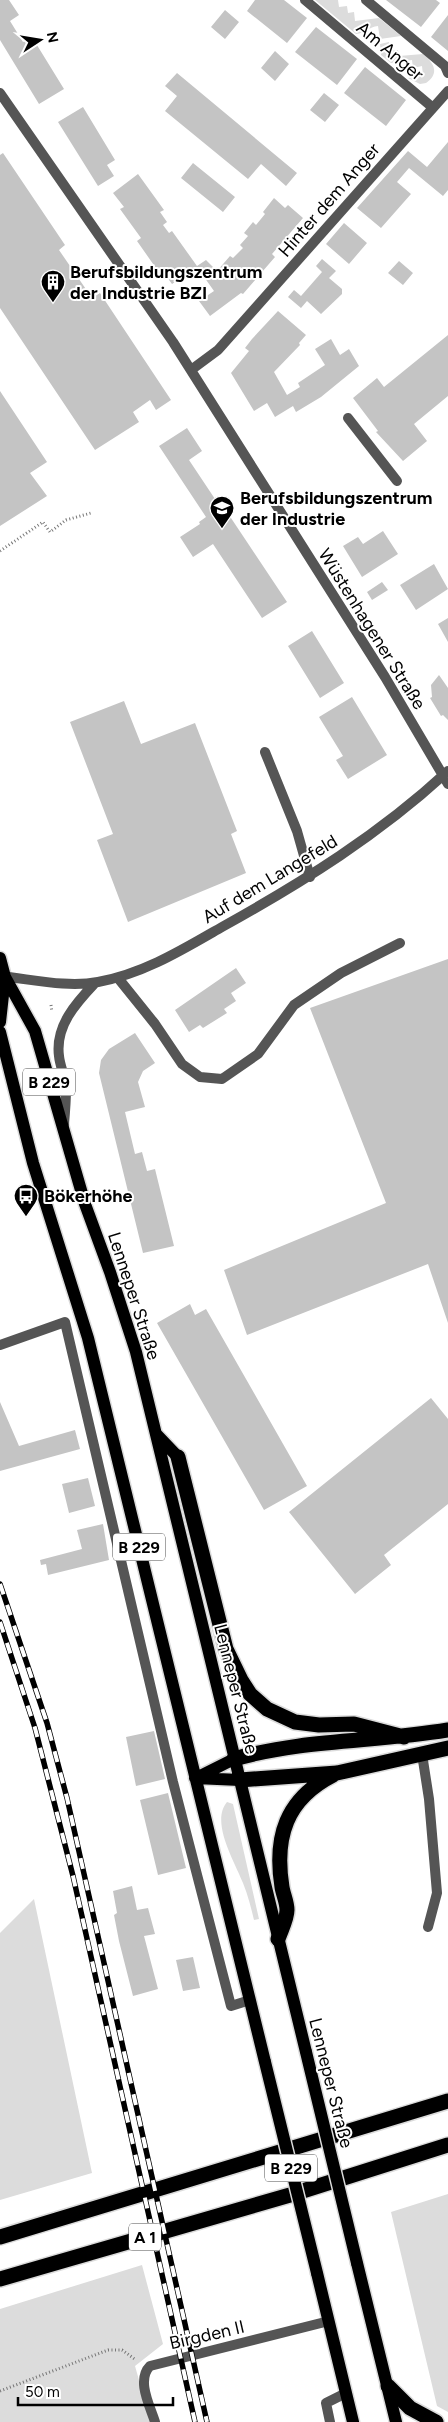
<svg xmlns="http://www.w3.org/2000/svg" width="448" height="2422" viewBox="0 0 448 2422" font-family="Figtree,sans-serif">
<rect width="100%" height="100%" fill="#fff"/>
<path fill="#dcdcdc" d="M 315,0 L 338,0 L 339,7 L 347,6 L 348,13 L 354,12 L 355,21 L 379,18 L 401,36 L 380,39 L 378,26 C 369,27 365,33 356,34 Z
M 389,42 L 390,50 L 398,50 L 399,56 L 423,54 C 434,63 440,73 426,83 L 420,84 L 408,78 L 423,75 L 422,66 L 413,68 L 412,60 L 391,63 L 381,55 L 380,44 Z
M 227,1802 L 233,1804 L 259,1919 L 254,1920 C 251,1908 248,1895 243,1883 C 235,1862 210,1822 227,1802 Z
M 34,1899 L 92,2173 L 0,2200 L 0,1933 Z
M 448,2194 L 448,2412 L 437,2406 L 391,2212 Z
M 142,2265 L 163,2344 L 135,2366 L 151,2422 L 0,2422 L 0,2309 Z"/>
<path fill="#c4c4c4" d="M 0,0 L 9,0 L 19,15 L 10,21 L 23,42 L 32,37 L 64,89 L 39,104 L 0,40 Z
M 255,0 L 284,0 L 307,18 L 287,43 L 247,11 Z
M 386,0 L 436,0 L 440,3 L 421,27 Z
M 225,10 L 239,22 L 225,39 L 211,27 Z
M 448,15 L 448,51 L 431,37 Z
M 316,27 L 357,59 L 337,85 L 295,52 Z
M 275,51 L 289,64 L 275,81 L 261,68 Z
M 365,67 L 406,100 L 386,126 L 344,93 Z
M 177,73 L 297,173 L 286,186 L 261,164 L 248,179 L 165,111 L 177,96 L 165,86 Z
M 324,93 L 339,105 L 325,122 L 310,110 Z
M 83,107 L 115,160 L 107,165 L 114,176 L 98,186 L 58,122 Z
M 448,142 L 448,190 L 443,196 L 409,168 L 397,182 L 411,194 L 381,228 L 357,208 L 408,151 L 427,167 Z
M 3,153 L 65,245 L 59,250 L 92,298 L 100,293 L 171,400 L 156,410 L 150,400 L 133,412 L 139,422 L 95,450 L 0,308 L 0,155 Z
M 193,163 L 235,197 L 223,212 L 181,178 Z
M 138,174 L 164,210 L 160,212 L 167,222 L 163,225 L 169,233 L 172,231 L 197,266 L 206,260 L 217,271 L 230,256 L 233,258 L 243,248 L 240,245 L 248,236 L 244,233 L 253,222 L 256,225 L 265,214 L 263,212 L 274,198 L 285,208 L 288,205 L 303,218 L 272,254 L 275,257 L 243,294 L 241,293 L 210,316 L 199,301 L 214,291 L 197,267 L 172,284 L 161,269 L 158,271 L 137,241 L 141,238 L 120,209 L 124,207 L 113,193 Z
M 344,223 L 367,243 L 349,264 L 326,244 Z
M 322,259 L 336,271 L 329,278 L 342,289 L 342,294 L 321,314 L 307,301 L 301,308 L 288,297 L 294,290 L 301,296 L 322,272 L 316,266 Z
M 399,261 L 413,273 L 403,285 L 388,273 Z
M 278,311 L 306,335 L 299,343 L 300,345 L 274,372 L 287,395 L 300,387 L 298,383 L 325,365 L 315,349 L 331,339 L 340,355 L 349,349 L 359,366 L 321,397 L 296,412 L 293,406 L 275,417 L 267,403 L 254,411 L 231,373 L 249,351 L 245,348 L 252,339 Z
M 448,335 L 448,396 L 414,424 L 427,441 L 403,461 L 376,432 L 378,431 L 353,398 L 377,378 L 384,387 Z
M 0,391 L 47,462 L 30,473 L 47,496 L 0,526 Z
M 187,428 L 202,451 L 189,460 L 221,508 L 223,506 L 287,602 L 262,618 L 213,544 L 193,557 L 180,537 L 200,524 L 199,522 L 206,517 L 159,446 Z
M 383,531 L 398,554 L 362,577 L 343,546 L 358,537 L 363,544 Z
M 434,564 L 448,589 L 416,610 L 400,585 Z
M 382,582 L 388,590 L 372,600 L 367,592 Z
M 448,618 L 448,642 L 438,624 Z
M 312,631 L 344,683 L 320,698 L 288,646 Z
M 439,675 L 448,688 L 448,720 L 443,715 L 441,716 L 430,698 L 432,697 L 431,685 Z
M 352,697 L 387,755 L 348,779 L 336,760 L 343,756 L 319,717 Z
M 124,701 L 141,744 L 195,723 L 237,831 L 231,834 L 246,873 L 128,922 L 97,840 L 113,834 L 70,722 Z
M 448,959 L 448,1323 L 428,1264 L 247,1335 L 224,1270 L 386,1203 L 310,1008 Z
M 236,968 L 246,983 L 231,993 L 236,1001 L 224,1009 L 227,1013 L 203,1028 L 200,1025 L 189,1032 L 175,1010 Z
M 135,1033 L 155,1063 L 143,1071 L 138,1082 L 145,1107 L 125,1112 L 135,1154 L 142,1152 L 147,1171 L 155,1169 L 174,1246 L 143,1253 L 99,1073 L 101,1060 L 109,1049 Z
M 190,1304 L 195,1315 L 206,1309 L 307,1486 L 264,1510 L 157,1323 Z
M 431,1398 L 448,1419 L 448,1504 L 384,1555 L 391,1565 L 355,1594 L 289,1512 Z
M 0,1402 L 19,1446 L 75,1430 L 80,1449 L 0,1471 Z
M 88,1478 L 95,1506 L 69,1513 L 62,1484 Z
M 103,1524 L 109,1560 L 48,1575 L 46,1564 L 41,1565 L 40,1560 L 82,1549 L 77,1530 Z
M 154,1731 L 165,1779 L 136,1786 L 126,1737 Z
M 168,1793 L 186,1868 L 158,1875 L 140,1800 Z
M 132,1886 L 137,1910 L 148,1908 L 155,1934 L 144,1936 L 158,1989 L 133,1996 L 119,1941 L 114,1915 L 117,1913 L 113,1891 Z
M 193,1957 L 200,1988 L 183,1991 L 176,1960 Z"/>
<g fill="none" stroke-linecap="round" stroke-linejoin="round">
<defs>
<path id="primary" d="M 0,958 L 5,977 L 35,1031 L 85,1204 L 110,1272 L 136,1352 L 306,2052
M 0,1022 L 5,977
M 0,1032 L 33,1163 L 88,1338 L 265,2062
M 157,1435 L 178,1457
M 198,1777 L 234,1759
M 195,1778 L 240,1780
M 357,2263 L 396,2422
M 317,2273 L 353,2422"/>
<path id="motorway" d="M 178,1457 L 226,1649 L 241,1680 L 250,1694 L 267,1709 L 295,1722 L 319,1725 L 354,1724 L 404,1737
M 234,1759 C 304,1739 377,1742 448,1730
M 240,1780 L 337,1773 L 448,1748
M 278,1939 C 281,1930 287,1919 287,1910 C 287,1902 283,1894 282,1887 C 274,1837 286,1799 333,1775
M 0,2237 L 448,2101
M 0,2279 L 290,2195 L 448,2145
M 388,2386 L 410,2408 L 436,2422"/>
</defs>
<use href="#primary" stroke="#dbdbdb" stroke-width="15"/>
<use href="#motorway" stroke="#dbdbdb" stroke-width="18"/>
<path stroke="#777" stroke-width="3" stroke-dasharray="1 2.5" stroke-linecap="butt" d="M 0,551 L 43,522 L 50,532 L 66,520 L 91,513
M 51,1005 L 52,1012
M 0,2391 L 108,2350 L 122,2350 L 136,2360"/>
<path stroke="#555" stroke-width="10" d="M 348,418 L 397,481
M 265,752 L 297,831 L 310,877
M 118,978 L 155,1024 L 182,1064 L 200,1077 L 222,1079 L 258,1054 L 294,1005 L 341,973 L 400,943
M 0,1345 L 65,1322 L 173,1782 L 231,2006 L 250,2000
M 422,1754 L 429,1799 L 437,1893 L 428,1927
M 330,2422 L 326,2403 L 346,2393"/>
<path stroke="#555" stroke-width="10" d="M 305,0 L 432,107
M 366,0 L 445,66 L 448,73
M 0,93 L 173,342 L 385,677 L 448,784
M 191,370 L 218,350 L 448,91
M 0,976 C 31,979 67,988 98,982 C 143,974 182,950 222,927 C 303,882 380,834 448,771
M 64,1124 C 65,1113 66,1101 66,1089 C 66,1078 60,1067 59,1056 C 55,1026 76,1003 95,983
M 155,2422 C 150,2406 136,2380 150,2366 L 329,2321"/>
<use href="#primary" stroke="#000" stroke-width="12"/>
<use href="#motorway" stroke="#000" stroke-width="15"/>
<defs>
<path id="rail" d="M 0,1584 L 47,1723 L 67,1798 L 207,2422
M 0,1622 L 35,1728 L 73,1876 L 195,2422"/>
</defs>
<use href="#rail" stroke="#000" stroke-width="5.5"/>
<use href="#rail" stroke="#fff" stroke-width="4" stroke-dasharray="11" stroke-linecap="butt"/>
<defs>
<path id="primary-bridge" d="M 306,2052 L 357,2263
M 265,2062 L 317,2273"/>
</defs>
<use href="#primary-bridge" stroke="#dbdbdb" stroke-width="15" stroke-linecap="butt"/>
<use href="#primary-bridge" stroke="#000" stroke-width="12"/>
</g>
<defs>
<symbol id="building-pin" viewBox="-11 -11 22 30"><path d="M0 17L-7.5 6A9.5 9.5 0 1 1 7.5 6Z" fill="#000" stroke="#fff"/><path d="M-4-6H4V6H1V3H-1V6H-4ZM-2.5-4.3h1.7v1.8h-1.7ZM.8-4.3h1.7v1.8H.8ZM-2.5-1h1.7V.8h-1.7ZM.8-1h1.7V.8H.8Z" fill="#fff"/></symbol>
<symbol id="school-pin" viewBox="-11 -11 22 30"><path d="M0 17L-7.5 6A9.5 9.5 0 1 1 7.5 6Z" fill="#000" stroke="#fff"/><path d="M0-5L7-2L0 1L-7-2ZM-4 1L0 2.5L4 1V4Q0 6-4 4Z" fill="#fff"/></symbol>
<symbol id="bus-pin" viewBox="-11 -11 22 30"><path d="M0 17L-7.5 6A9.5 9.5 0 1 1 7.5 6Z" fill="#000" stroke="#fff"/><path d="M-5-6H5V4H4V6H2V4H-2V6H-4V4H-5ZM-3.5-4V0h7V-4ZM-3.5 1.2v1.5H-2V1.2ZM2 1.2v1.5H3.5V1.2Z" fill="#fff"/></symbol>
</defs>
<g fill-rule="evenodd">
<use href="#building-pin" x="39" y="268" width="28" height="38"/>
<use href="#school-pin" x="208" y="494" width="28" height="38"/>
<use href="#bus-pin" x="12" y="1182" width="28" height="38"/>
</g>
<g text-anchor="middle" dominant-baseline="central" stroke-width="4" stroke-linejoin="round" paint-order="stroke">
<g fill="#fff" stroke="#4c4c4c" stroke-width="1">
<rect x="23" y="1068.5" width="52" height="27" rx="4"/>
<rect x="113" y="1533.5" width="52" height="27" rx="4"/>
<rect x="265" y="2154.5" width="52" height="27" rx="4"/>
<rect x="129" y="2223.5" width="32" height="27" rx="4"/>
</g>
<g font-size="16" font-weight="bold" fill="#000">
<text x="49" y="1082">B 229</text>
<text x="139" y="1547">B 229</text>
<text x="291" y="2168">B 229</text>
<text x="145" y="2237">A 1</text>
</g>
<g font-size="18" fill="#000" stroke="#fff">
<text transform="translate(390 51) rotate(40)">Am Anger</text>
<text transform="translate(329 200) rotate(-49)">Hinter dem Anger</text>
<text transform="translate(372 629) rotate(58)">Wüstenhagener Straße</text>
<text transform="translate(270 879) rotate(-31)">Auf dem Langefeld</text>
<text transform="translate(134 1296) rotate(72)">Lenneper Straße</text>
<text transform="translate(236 1689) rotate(76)">Lenneper Straße</text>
<text transform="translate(331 2083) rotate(76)">Lenneper Straße</text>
<text transform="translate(207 2335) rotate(-13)">Birgden II</text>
</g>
<g font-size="18" font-weight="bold" fill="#000" stroke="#fff" text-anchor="start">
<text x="70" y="272">Berufsbildungszentrum<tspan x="70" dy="21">der Industrie BZI</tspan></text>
<text x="240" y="498">Berufsbildungszentrum<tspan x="240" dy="21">der Industrie</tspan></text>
<text x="44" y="1196">Bökerhöhe</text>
</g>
</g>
<g transform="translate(40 40) rotate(78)" stroke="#ffffff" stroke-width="4" paint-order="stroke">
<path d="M0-4L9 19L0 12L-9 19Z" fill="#000000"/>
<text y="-8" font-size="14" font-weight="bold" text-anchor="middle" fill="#000000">N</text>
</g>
<path d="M18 2397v8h155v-8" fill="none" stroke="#000000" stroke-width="2.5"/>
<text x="25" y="2397" font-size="15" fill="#000000" stroke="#ffffff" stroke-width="4" paint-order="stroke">50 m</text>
</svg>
